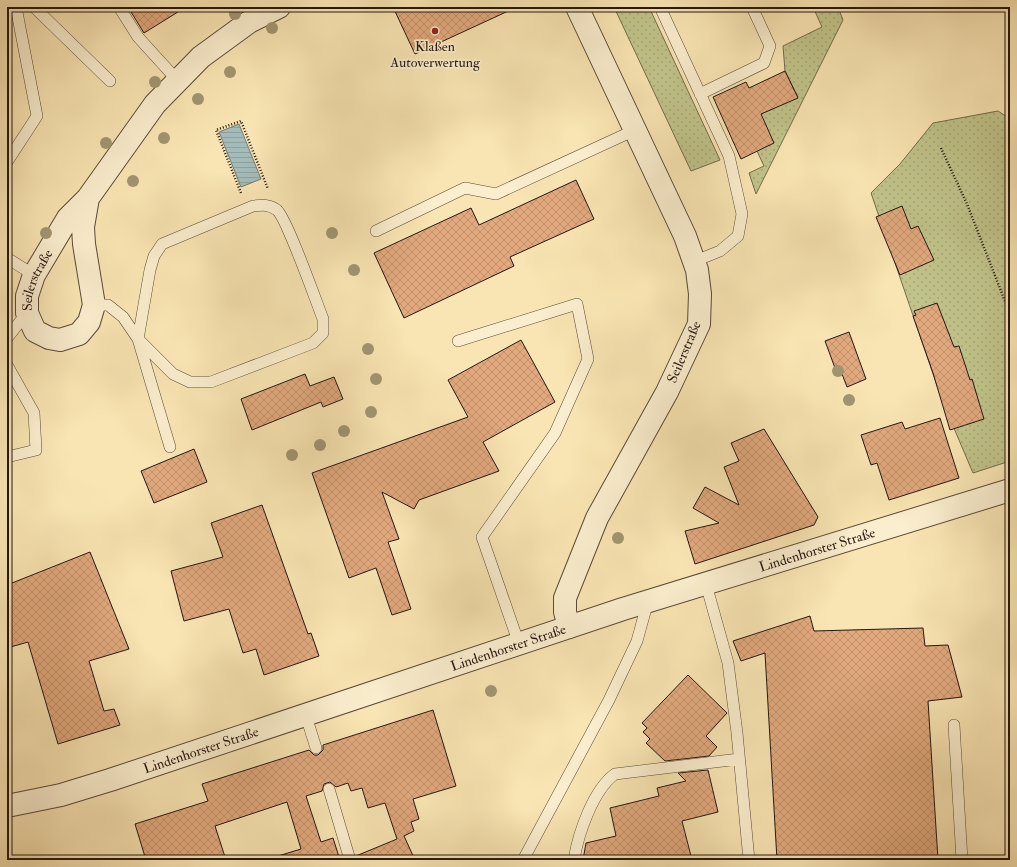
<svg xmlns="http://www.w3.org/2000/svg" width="1017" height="867" viewBox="0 0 1017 867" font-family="'IM FELL Double Pica',serif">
<defs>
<pattern id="grass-dots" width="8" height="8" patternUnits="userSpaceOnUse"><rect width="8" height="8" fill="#c0c38a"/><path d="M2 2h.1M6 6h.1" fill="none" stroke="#a5a776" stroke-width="1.8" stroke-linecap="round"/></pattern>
<pattern id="water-rules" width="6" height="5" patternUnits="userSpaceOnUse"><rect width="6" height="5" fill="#a4bcb9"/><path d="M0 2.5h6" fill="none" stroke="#8da19e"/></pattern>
<pattern id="building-cross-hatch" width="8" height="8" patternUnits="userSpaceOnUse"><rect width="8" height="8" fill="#e1a97d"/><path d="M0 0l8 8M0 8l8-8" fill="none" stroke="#c1916b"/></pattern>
</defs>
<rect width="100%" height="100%" fill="#f9e5b3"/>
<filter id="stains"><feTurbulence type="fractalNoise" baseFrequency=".005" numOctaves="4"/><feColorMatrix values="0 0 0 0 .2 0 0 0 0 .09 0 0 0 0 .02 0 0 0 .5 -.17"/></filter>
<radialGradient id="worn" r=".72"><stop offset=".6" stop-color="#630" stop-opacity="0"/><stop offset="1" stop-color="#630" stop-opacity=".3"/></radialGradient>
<path fill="url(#grass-dots)" stroke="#726c4d" d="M 614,7 L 649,7 L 720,160 L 691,171 Z
M 813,7 L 838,7 L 843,20 L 756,194 L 749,173 L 764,166 L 757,151 L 761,114 L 798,97 L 785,71 L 783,46 L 822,27 Z
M 998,111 L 1010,119 L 1010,461 L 973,473 L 942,400 L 871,193 L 900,164 L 933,123 Z"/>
<path fill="url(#water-rules)" stroke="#717a75" d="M 239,124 L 261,179 L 241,187 L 219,132 Z"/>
<path fill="url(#building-cross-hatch)" stroke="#241610" d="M 128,7 L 186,7 L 144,33 Z
M 393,7 L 517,7 L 415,54 Z
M 785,71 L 798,98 L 761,114 L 774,143 L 741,159 L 713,97 L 746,82 L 749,88 Z
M 576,180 L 594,219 L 510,257 L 514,266 L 404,318 L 374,253 L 471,208 L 479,225 Z
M 902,206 L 911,229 L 918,226 L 934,260 L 900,275 L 876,217 Z
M 937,303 L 954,347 L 959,346 L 970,380 L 972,379 L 984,419 L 950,430 L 933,373 L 913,316 L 916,315 L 914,311 Z
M 849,332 L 866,379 L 847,387 L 839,366 L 835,368 L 825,341 Z
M 521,340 L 555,402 L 483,442 L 499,471 L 419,500 L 414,509 L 382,492 L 399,539 L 388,542 L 411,609 L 392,615 L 376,568 L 349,578 L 312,473 L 468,417 L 448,380 Z
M 305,374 L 310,386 L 334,377 L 343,399 L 323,407 L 321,402 L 252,430 L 241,399 Z
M 940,418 L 959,478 L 889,500 L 877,463 L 871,465 L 861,435 L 902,422 L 905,429 Z
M 764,429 L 818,517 L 814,525 L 695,564 L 685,531 L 719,523 L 693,508 L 705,487 L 739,505 L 724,467 L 739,461 L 731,443 Z
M 194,449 L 207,482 L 154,503 L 141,471 Z
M 262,505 L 308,634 L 311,633 L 319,656 L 264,675 L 256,649 L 243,653 L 229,609 L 184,621 L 171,571 L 223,557 L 211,523 Z
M 90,552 L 129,649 L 89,661 L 104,711 L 114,709 L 120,725 L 58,744 L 28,642 L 7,648 L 7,585 Z
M 810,616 L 814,631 L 923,628 L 925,646 L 948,645 L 962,697 L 928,701 L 938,860 L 777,860 L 765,653 L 741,661 L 733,641 Z
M 688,675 L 727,713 L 706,736 L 717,747 L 709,756 L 665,761 L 646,743 L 650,739 L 643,732 L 647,728 L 642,723 Z
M 433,710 L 456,786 L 413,799 L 419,819 L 411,822 L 414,831 L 404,836 L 415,860 L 357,860 L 356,856 L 397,839 L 385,803 L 368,808 L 362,788 L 351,791 L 348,783 L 336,787 L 330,782 L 324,784 L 322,791 L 306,796 L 321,842 L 333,838 L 340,860 L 278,860 L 278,856 L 301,849 L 287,802 L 215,826 L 226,860 L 146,860 L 135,824 L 208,801 L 202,784 L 309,750 L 314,755 L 318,755 L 323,750 L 323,745 Z
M 708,770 L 718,812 L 682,821 L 692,860 L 583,860 L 586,843 L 616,836 L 610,808 L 659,796 L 657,788 L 686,781 L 678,773 Z"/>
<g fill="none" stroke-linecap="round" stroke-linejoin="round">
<defs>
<path id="service" d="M 34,7 L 110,81
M 119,7 L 138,37 L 178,81
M 660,7 L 729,156 L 742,214 L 738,236 L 720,251 L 695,261
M 700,94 L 764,63 L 770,46 L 752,7
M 7,162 L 37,116 L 16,7
M 376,231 L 465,188 L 496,194 L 635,130
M 7,258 L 34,275
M 94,305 L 108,305 L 123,317 L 138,339 L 173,374 L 190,382 L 211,382 L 313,343 L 323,333 L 323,319 C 316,301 287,219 277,210 C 269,204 262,205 253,206 L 162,244 L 154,256 L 150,270 L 138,339 L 170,447
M 7,338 L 27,313
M 458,341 L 577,304 L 588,359 L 555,433 L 482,537 L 519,644
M 7,365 L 34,413 L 36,450 L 7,457
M 706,584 L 728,663 L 737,733 L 749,860
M 306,716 L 316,748
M 954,725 L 962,860
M 329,789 L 350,860
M 523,860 L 609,700 L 637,641 L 648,601
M 574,860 C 578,834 593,790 615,774 L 739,759"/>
<g id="minor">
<path id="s1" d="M 88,198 L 83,227 L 84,244 L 94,305 L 89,322 L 79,334 L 60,340 L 49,338 L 35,331 L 27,313 L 27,296 L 34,275 L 68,218 L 88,198 L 155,104 L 201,57 L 249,22 L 279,7"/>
<path d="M 569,627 L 565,612 L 565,598 L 597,518 L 667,392 L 699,324 L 700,294 L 697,270 L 685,236 L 577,7"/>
</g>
<g id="tertiary">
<path id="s2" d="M 7,806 L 61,795 L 110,780 L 623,609 L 1010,490"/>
</g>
</defs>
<use href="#service" stroke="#594a39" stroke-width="12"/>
<use href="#minor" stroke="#594a39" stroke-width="24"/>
<use href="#tertiary" stroke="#594a39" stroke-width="24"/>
<path stroke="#241610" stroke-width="2.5" stroke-dasharray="1 2" stroke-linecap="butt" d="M 941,148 L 967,204 L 1010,314
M 241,193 L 216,130 L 241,121 L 268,189"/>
<use href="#service" stroke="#fbeece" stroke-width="11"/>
<use href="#minor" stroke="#fbeece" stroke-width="22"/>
<use href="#tertiary" stroke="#fbeece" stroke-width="22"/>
</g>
<g fill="#a29571">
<circle cx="235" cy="14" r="6"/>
<circle cx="272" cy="28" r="6"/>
<circle cx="230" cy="72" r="6"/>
<circle cx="155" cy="82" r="6"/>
<circle cx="198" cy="99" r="6"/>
<circle cx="164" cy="138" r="6"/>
<circle cx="106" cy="143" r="6"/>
<circle cx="133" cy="181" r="6"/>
<circle cx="46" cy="233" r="6"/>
<circle cx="332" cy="233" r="6"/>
<circle cx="354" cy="270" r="6"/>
<circle cx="368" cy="349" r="6"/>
<circle cx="838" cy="371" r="6"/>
<circle cx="376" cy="379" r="6"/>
<circle cx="849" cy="400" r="6"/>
<circle cx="371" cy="412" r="6"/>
<circle cx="344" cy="431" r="6"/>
<circle cx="320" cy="445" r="6"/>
<circle cx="292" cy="455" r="6"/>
<circle cx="618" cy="538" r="6"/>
<circle cx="491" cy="691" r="6"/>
</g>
<circle fill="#8f2418" stroke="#fbeece" stroke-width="1.5" cx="435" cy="31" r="4"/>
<g text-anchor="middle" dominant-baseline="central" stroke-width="3.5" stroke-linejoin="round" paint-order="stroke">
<g font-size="14" fill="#241610" stroke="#fbeece">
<text x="435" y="46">Klaßen<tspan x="435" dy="16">Autoverwertung</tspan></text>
</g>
<g font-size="14" fill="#241610" stroke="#fbeece">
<text stroke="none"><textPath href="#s1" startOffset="243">Seilerstraße</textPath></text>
<text transform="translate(684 352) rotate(-67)">Seilerstraße</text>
<text stroke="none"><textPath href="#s2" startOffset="850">Lindenhorster Straße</textPath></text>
<text stroke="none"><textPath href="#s2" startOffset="526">Lindenhorster Straße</textPath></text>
<text stroke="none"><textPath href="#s2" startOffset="202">Lindenhorster Straße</textPath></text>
</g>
</g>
<rect width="1017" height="867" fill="none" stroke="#f9e5b3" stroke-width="24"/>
<rect x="8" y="8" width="1001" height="851" fill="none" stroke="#241610" stroke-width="2"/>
<rect x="12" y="12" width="993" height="843" fill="none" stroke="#241610"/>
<rect width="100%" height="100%" filter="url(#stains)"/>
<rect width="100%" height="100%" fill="url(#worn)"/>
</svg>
